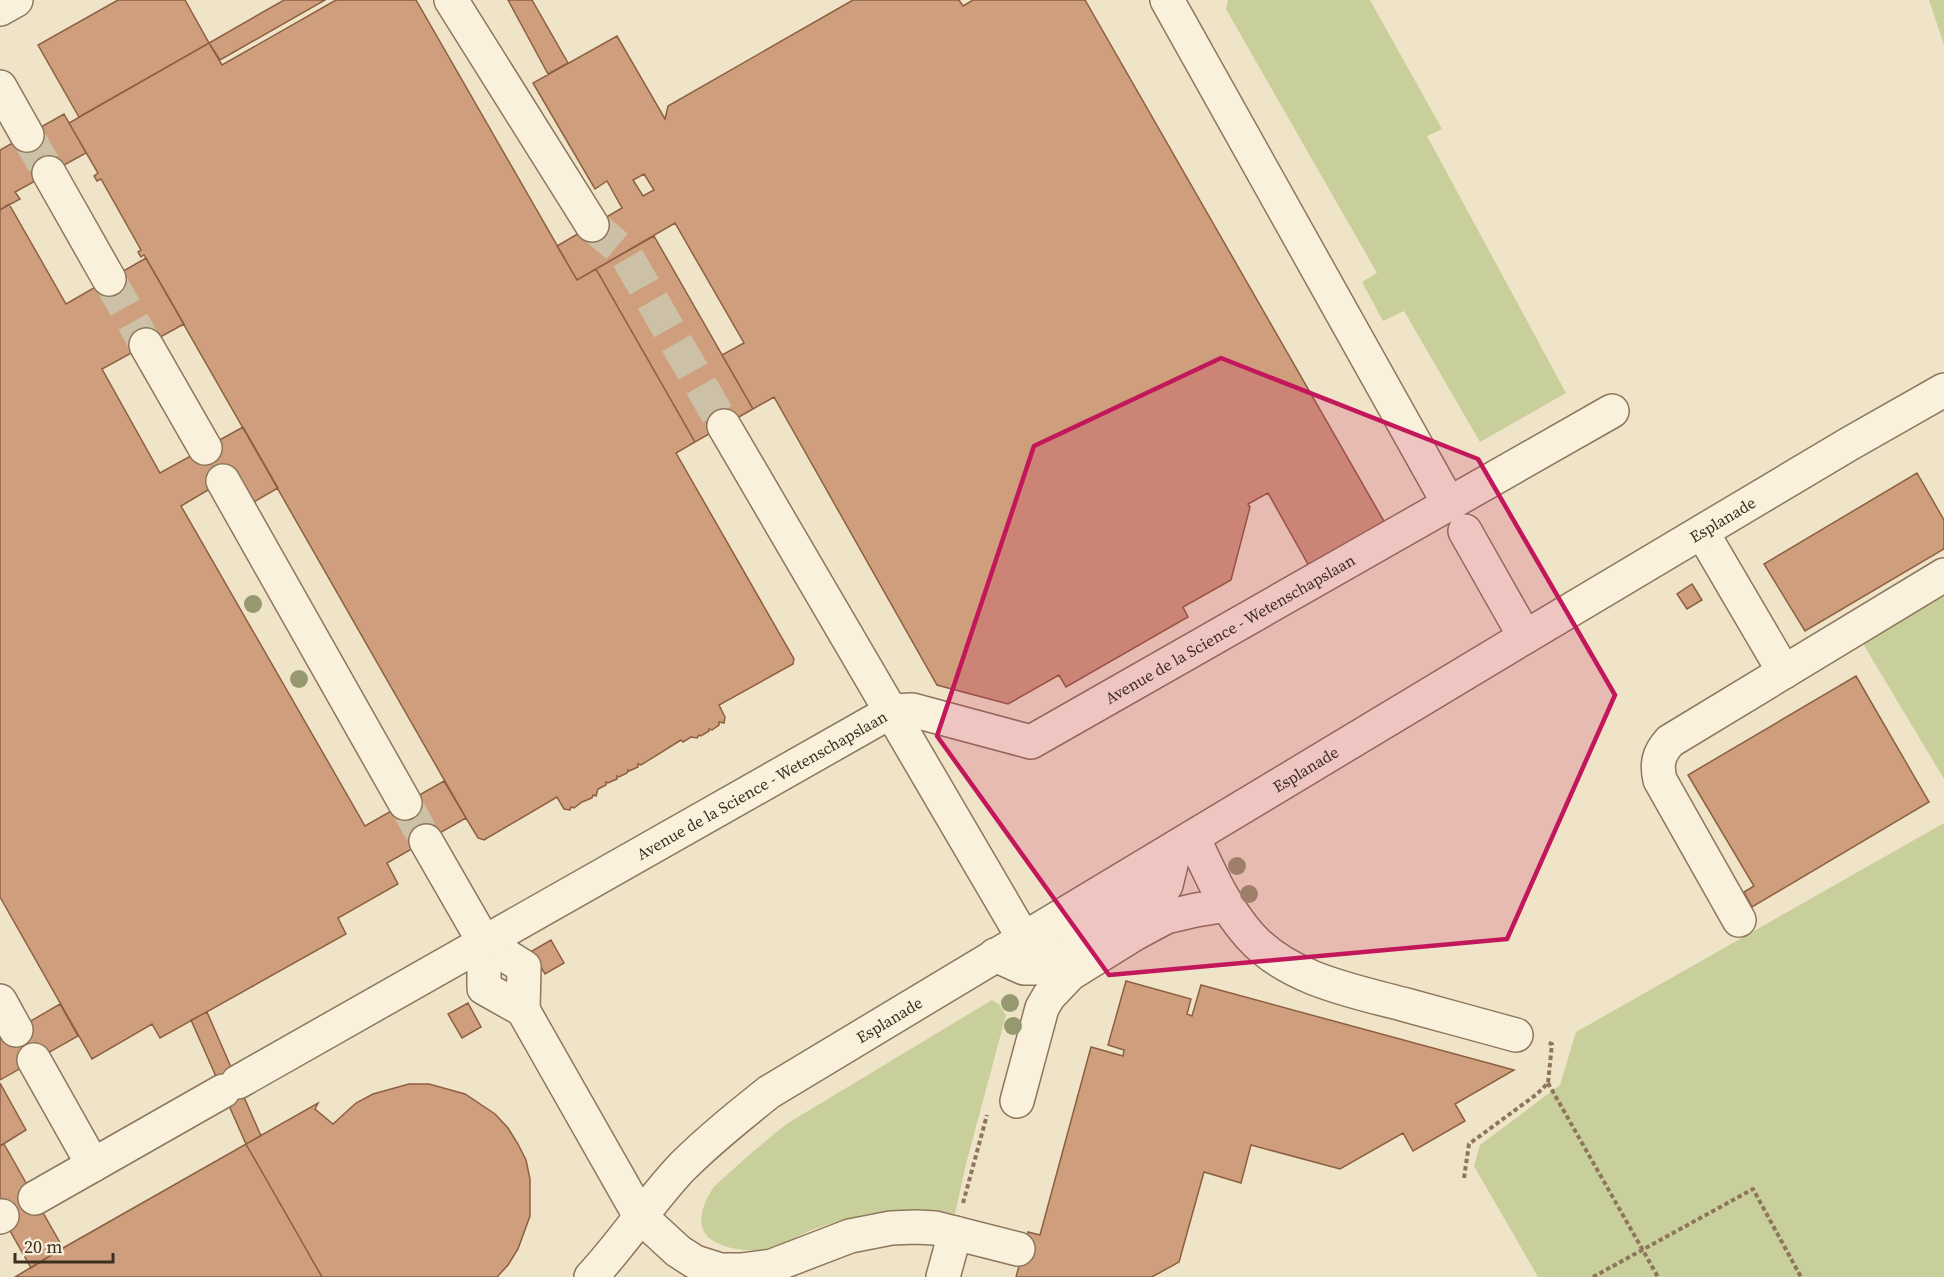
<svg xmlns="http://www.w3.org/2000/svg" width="1944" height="1277" viewBox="0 0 1944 1277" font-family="'Source Serif 4',serif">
<rect width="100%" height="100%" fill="#f0e4c8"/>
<path fill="#c9cf9b" d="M 1228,0 L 1370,0 L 1442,129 L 1427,136 L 1566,393 L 1480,442 L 1404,311 L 1383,321 L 1362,282 L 1377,273 L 1226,9 Z
M 1929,0 L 1944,0 L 1944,45 Z
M 1944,594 L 1944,779 L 1862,642 Z
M 1944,823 L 1944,1277 L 1538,1277 L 1474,1166 L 1480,1145 L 1560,1085 L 1576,1032 Z
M 992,1000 L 999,1004 L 1006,1015 L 966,1164 L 955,1214 C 906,1203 858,1213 812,1230 C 794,1237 777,1250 757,1250 C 742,1251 722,1248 709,1238 C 696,1227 702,1206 710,1193 C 714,1185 723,1179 729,1173 C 748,1156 767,1139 788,1123 Z"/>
<path fill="#cf9f7d" stroke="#8d5f41" stroke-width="1.5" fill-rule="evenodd" d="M 118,0 L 185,0 L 209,43 L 79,117 L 38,45 Z
M 284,0 L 325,0 L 220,60 L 209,43 Z
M 336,0 L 416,0 L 577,280 L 596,269 L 695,442 L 676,453 L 794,659 L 793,664 L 719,705 L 725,717 L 724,723 L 719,722 L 719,725 L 712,730 L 709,729 L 709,731 L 701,736 L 699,735 L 697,738 L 691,737 L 683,742 L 681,740 L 641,765 L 638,764 L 638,767 L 629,771 L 628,770 L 627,773 L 619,777 L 617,776 L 617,779 L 608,783 L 606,782 L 606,785 L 598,789 L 596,796 L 593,795 L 592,798 L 582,802 L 574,808 L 571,807 L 570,810 L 564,809 L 557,797 L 484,840 L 478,838 L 466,818 L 144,255 L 141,257 L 138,252 L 141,250 L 101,179 L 97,181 L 94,176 L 98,173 L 69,123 L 209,43 L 222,65 Z
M 508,0 L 532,0 L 568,63 L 548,74 Z
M 853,0 L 959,0 L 963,6 L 973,0 L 1085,0 L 1385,523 L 1309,566 L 1268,493 L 1248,504 L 1250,507 L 1231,580 L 1183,607 L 1188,617 L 1066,687 L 1059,675 L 1008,704 L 937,685 L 774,397 L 753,409 L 722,355 L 744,343 L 675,223 L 577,280 L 557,246 L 622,208 L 607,181 L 595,189 L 533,83 L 617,36 L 665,119 L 668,106 ZM 644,174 L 654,190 L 643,196 L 633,180 Z
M 64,114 L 86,153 L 15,192 L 20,199 L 0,210 L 0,150 Z
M 9,204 L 66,304 L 146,258 L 184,324 L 102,369 L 160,473 L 243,427 L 278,488 L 252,503 L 223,481 L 181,506 L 365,826 L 444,781 L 466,818 L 387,863 L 398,884 L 338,918 L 346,934 L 160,1038 L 152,1024 L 92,1059 L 0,897 L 0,210 Z
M 654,236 L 753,409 L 695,442 L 596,269 Z
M 1917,473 L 1944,520 L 1944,549 L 1805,631 L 1764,564 Z
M 1692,584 L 1702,600 L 1687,609 L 1677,594 Z
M 1856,676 L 1929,802 L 1752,907 L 1744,892 L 1754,886 L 1688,775 Z
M 551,940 L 564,963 L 545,974 L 532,951 Z
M 1126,981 L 1191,999 L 1187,1014 L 1192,1016 L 1201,985 L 1514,1070 L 1455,1104 L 1465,1121 L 1413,1151 L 1403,1133 L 1340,1169 L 1251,1145 L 1241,1183 L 1204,1172 L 1179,1262 L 1152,1277 L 1016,1277 L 1028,1232 L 1040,1235 L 1091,1047 L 1123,1056 L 1124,1050 L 1108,1045 Z
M 468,1003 L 481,1027 L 462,1038 L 448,1014 Z
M 60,1004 L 78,1036 L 0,1080 L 0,1039 Z
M 207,1012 L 261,1136 L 246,1144 L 191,1020 Z
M 0,1083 L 26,1130 L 0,1146 Z
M 409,1084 L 429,1084 L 465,1094 L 495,1114 L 508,1128 L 518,1144 L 526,1160 L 530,1179 L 530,1216 L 518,1249 L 508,1265 L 497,1277 L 322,1277 L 246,1144 L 318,1103 L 315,1109 L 333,1124 L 356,1103 L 373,1094 Z
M 4,1144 L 63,1248 L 31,1268 L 0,1213 L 0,1146 Z
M 246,1144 L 322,1277 L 15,1277 L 63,1248 Z"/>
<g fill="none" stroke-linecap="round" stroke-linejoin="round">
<path stroke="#ccc0a6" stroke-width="33" stroke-dasharray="33 16" stroke-linecap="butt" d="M 27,135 L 49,173
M 592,225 L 625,253 L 724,426
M 109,279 L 146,345
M 405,803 L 426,841"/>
<defs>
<g id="minor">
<path d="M 451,0 L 592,225"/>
<path d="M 1167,0 L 1449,504"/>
<path d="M 0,9 L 16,0"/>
<path d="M 0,87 L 27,135"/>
<path d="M 49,173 L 109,279"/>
<path d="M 146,345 L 205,448"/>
<path d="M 724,426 L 1024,939"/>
<path d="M 223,481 L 405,803"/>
<path d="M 1465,531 L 1525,637"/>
<path d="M 1702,532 L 1784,672"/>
<path d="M 1193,837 C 1209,871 1224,907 1250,936 C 1288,979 1353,991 1406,1005 C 1443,1015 1479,1025 1516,1035"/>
<path d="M 426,841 L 484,942 L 524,967 L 523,1010"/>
<path d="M 1739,920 L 1660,780 C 1656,763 1659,753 1670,741 L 1944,575"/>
<path d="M 484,942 L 484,988 L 523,1010 L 640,1216 L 678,1251 L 695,1262 L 720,1270 L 741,1270 L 772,1266 L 850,1236 L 891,1228 L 916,1227 L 935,1228 L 1018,1249"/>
<path d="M 995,955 L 1024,968 L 1035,968 L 1161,893 L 1166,885 L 1175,848"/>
<path d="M 0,1001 L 16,1030"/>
<path d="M 34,1060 L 93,1165"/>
<path id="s1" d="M 238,1082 L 892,711 L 912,710 L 1031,742 L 1612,411"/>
<path d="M 1017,1101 L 1042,1008 L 1049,996 L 1070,974 L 1136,933 L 1166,917 L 1196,910 L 1227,905"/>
<path d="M 35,1198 L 223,1091"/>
<path d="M 0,1217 L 2,1216"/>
<path id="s2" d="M 591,1277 C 623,1243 649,1202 682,1167 C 709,1140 739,1116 769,1092 L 1525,637 L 1849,444 L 1944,390"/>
<path d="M 943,1277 L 955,1233"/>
</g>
</defs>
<use href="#minor" stroke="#8d765c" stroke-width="36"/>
<path stroke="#8d765c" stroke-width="4" stroke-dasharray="4.5 3" stroke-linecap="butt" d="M 1548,1083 L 1658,1277
M 1464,1178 L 1469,1144 L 1537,1094 L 1548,1083 L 1552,1044 L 1546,1042
M 963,1203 L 987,1115
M 1593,1277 L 1753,1189 L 1801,1277"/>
<use href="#minor" stroke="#faf1dc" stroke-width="33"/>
</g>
<g fill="#96986f">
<circle cx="253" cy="604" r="9"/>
<circle cx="299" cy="679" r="9"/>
<circle cx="1237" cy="866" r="9"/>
<circle cx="1249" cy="894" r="9"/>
<circle cx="1010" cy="1003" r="9"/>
<circle cx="1013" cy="1026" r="9"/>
</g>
<path fill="#c2185b" fill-opacity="0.2" stroke="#c2185b" stroke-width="4.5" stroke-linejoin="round" d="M 1221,358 L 1478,459 L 1615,695 L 1507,939 L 1109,975 L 937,736 L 1034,446 Z"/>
<g text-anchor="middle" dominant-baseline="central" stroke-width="6" stroke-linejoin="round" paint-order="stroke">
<g font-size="16" fill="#3d2e20" stroke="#f7eed8">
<text stroke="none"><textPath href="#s2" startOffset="1370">Esplanade</textPath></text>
<text stroke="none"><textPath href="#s1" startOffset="1124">Avenue de la Science - Wetenschapslaan</textPath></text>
<text stroke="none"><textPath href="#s2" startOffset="884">Esplanade</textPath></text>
<text stroke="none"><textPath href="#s1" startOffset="602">Avenue de la Science - Wetenschapslaan</textPath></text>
<text stroke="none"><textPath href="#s2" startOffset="398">Esplanade</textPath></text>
</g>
</g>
<path d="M15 1253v9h98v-9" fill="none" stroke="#3d2e20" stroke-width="3"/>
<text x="24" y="1253" font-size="18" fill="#3d2e20" stroke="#f7eed8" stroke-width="4.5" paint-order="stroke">20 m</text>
</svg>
